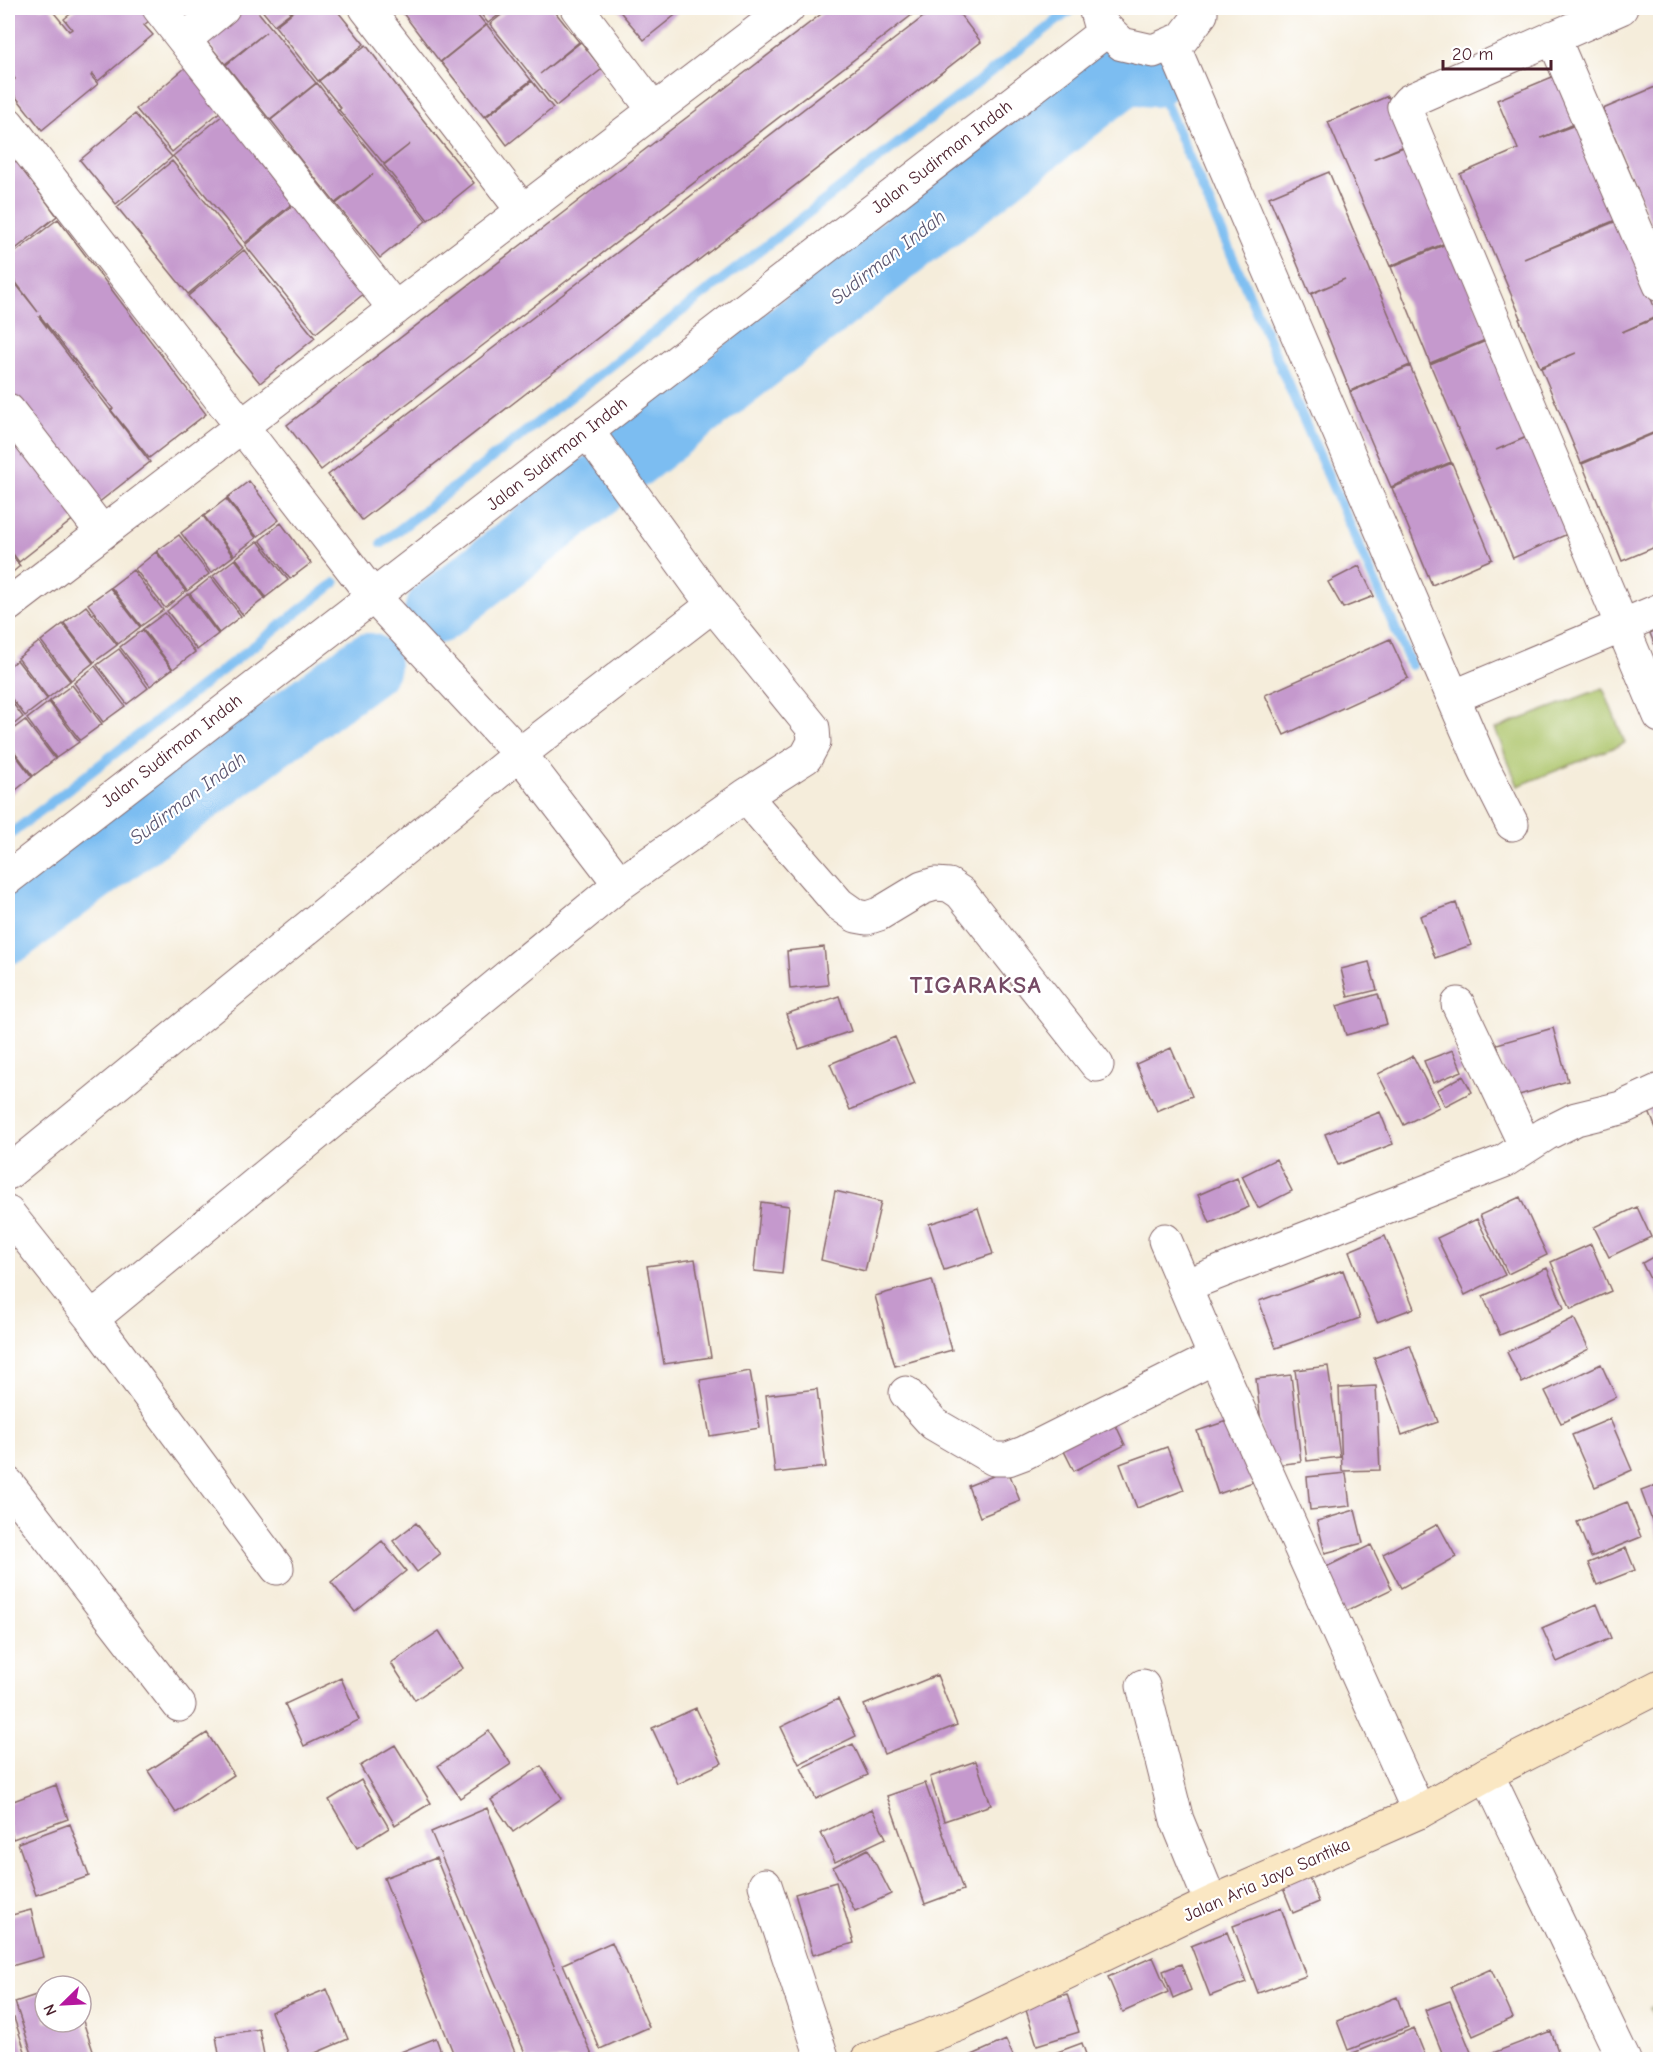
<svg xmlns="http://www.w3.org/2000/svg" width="1668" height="2067" viewBox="0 0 1668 2067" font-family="'Comic Neue',sans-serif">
<rect width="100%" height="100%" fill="#fff"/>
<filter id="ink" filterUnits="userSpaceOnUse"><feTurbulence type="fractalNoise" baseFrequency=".0167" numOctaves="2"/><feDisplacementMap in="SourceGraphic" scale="12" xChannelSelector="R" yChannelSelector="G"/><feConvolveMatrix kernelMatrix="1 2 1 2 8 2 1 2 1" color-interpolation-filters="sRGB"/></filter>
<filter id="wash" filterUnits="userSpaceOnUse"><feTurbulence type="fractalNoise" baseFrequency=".008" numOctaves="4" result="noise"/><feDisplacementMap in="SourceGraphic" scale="24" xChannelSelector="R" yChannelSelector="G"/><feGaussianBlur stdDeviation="1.35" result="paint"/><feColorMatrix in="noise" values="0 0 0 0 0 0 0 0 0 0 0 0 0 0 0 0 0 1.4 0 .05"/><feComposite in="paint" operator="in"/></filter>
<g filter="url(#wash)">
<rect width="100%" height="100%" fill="#f5eddb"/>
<path fill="#acc469" stroke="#7b724a" stroke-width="1.5" d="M 1603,688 L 1625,743 L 1518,786 L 1495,729 Z
M 1660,2003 L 1660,2033 L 1650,2008 Z"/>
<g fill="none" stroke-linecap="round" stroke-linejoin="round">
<path stroke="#7cbdf1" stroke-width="10" d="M 1153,75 L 1411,665
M 382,543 L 1073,8
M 8,836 L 335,583"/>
<path stroke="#7cbdf1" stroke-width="64" d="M 629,459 L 1126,72 L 1153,75
M 436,612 L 595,487
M 8,932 L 368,665"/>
</g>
<g id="blocks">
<path fill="#c599cd" d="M 8,8 L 50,8 L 69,31 L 72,29 L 64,19 L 78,8 L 148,8 L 155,16 L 144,25 L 153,35 L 98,81 L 92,74 L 91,76 L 98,84 L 42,130 L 8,87 L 15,79 L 8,69 Z
M 241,8 L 255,8 L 316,83 L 270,120 L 226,65 L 266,32 L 225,64 L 203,37 Z
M 260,8 L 296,8 L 274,25 Z
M 298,8 L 335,8 L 364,44 L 318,81 L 275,26 Z
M 399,8 L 472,8 L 486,25 L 440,62 Z
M 476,8 L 508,8 L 488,23 Z
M 510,8 L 552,8 L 579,42 L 540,74 L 581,42 L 602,69 L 556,106 L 490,24 Z
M 617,8 L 684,8 L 644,40 Z
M 829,8 L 921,8 L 321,470 L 287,425 Z
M 935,8 L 955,8 L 981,42 L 362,520 L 328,475 Z
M 487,25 L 531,80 L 484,117 L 441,62 Z
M 366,45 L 408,101 L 474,183 L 428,220 L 384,165 L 410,144 L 384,164 L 339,110 L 341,108 L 319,81 Z
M 191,63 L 227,106 L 172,152 L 136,109 Z
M 1557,75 L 1578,122 L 1541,138 L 1578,124 L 1618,219 L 1524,259 L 1619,220 L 1658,316 L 1622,332 L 1659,317 L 1660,321 L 1660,430 L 1581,463 L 1541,368 L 1576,353 L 1540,367 L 1519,319 L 1521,318 L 1460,174 L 1518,149 L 1497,100 Z
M 532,81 L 553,108 L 507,145 L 486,117 Z
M 317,83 L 338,110 L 337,111 L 426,221 L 380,258 L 336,204 L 373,174 L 335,203 L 291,148 L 292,147 L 271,120 Z
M 1660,85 L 1660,244 L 1603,109 Z
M 1388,96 L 1409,144 L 1373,159 L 1409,145 L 1450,241 L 1390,266 L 1328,122 Z
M 229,110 L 300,197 L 245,243 L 173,156 Z
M 135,114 L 172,157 L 116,204 L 80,160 Z
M 8,150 L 57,216 L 8,255 Z
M 172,161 L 243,248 L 188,294 L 117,207 Z
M 1329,172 L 1410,365 L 1350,391 L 1311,294 L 1345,279 L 1310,294 L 1269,197 Z
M 300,199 L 372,287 L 316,333 L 245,245 Z
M 58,219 L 206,414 L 149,458 L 111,410 L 113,409 L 40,316 L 39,317 L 150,462 L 93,507 L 8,395 L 8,274 L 38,312 L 8,272 L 8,258 Z
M 1451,242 L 1490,338 L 1430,363 L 1391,267 Z
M 244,250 L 315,338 L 260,383 L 188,296 Z
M 1491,339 L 1531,435 L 1496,450 L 1532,435 L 1572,532 L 1513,558 L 1430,364 Z
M 1410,366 L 1451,462 L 1391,487 L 1350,392 Z
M 8,427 L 76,517 L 19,562 L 8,547 Z
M 1660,431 L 1660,545 L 1622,561 L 1582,464 Z
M 1452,463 L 1492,559 L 1432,585 L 1392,488 Z
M 249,481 L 279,520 L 257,537 L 227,498 Z
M 226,499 L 256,538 L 234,555 L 204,516 Z
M 203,516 L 233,556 L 211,573 L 181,533 Z
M 281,523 L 311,563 L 290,579 L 260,540 Z
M 179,535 L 209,574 L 187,591 L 157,551 Z
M 258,541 L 288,580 L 266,597 L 236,558 Z
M 8,550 L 20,566 L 8,576 Z
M 156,552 L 186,591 L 165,608 L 135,569 Z
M 235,559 L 265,598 L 243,615 L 213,576 Z
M 1359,566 L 1374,596 L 1343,608 L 1328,582 Z
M 133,570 L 163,610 L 141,626 L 111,587 Z
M 211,577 L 241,616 L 219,633 L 190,594 Z
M 110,588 L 140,627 L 118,644 L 88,604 Z
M 188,594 L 218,634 L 197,650 L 167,611 Z
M 86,606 L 117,645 L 94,662 L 64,623 Z
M 165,613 L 195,652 L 173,669 L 143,629 Z
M 63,624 L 93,663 L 71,680 L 41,641 Z
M 1660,628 L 1660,659 L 1650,633 Z
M 142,630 L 172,669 L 150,686 L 120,647 Z
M 1390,639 L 1408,678 L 1284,735 L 1265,695 Z
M 39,642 L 70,681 L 48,698 L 18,658 Z
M 119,649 L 148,688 L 127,704 L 97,665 Z
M 17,660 L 47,699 L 25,716 L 8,694 L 8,667 Z
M 95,666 L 125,706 L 103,722 L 74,683 Z
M 72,685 L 102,724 L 80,740 L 50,701 Z
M 8,697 L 23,717 L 8,729 Z
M 49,702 L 79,742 L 56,758 L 27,719 Z
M 25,720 L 55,759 L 33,776 L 8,743 L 8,733 Z
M 8,745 L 32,777 L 11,794 L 8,790 Z
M 1456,903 L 1471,945 L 1435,958 L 1420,916 Z
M 824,947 L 828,985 L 790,989 L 787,951 Z
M 1369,962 L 1377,990 L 1348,997 L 1341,969 Z
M 1378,994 L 1387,1024 L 1346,1035 L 1337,1006 Z
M 839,996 L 851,1031 L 799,1049 L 786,1014 Z
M 1553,1028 L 1568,1081 L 1512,1097 L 1497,1044 Z
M 895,1037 L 915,1083 L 850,1110 L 830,1064 Z
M 1171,1048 L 1192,1096 L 1157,1111 L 1136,1064 Z
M 1453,1050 L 1462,1071 L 1433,1083 L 1424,1061 Z
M 1413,1056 L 1439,1107 L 1404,1125 L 1378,1074 Z
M 1463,1076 L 1472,1092 L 1445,1106 L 1437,1090 Z
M 1660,1101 L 1660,1132 L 1658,1133 L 1647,1107 Z
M 1380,1112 L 1393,1144 L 1338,1165 L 1325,1134 Z
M 1276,1159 L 1292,1191 L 1258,1208 L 1242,1176 Z
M 1237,1178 L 1249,1207 L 1210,1223 L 1198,1195 Z
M 835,1191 L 881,1202 L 865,1271 L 821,1260 Z
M 1520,1197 L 1547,1255 L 1508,1274 L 1480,1215 Z
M 761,1202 L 789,1206 L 782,1274 L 754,1271 Z
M 1637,1207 L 1651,1237 L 1609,1257 L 1594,1227 Z
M 978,1208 L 993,1254 L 944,1270 L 929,1224 Z
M 1477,1219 L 1505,1275 L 1465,1295 L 1437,1238 Z
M 1385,1236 L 1414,1308 L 1377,1322 L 1349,1251 Z
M 1591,1244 L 1611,1291 L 1571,1309 L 1551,1262 Z
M 1660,1253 L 1660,1299 L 1642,1263 Z
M 695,1259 L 711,1357 L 664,1364 L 647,1266 Z
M 1547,1268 L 1564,1308 L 1500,1335 L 1483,1296 Z
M 1343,1270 L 1360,1318 L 1276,1348 L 1259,1301 Z
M 932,1280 L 952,1350 L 895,1366 L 875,1296 Z
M 1574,1318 L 1589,1349 L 1522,1383 L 1507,1352 Z
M 1410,1345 L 1438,1422 L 1402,1435 L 1374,1358 Z
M 1601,1364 L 1616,1397 L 1561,1423 L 1545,1391 Z
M 1328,1366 L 1340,1457 L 1307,1461 L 1295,1370 Z
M 750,1371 L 760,1428 L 710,1436 L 700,1380 Z
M 1291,1375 L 1301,1462 L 1266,1466 L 1256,1379 Z
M 1376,1386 L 1380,1470 L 1342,1471 L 1339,1388 Z
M 817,1389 L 826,1467 L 775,1473 L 766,1395 Z
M 1112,1417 L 1125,1445 L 1074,1471 L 1060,1443 Z
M 1233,1419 L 1253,1482 L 1218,1494 L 1197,1431 Z
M 1610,1419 L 1632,1470 L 1595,1487 L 1572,1435 Z
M 1167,1447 L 1184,1490 L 1137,1508 L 1120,1464 Z
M 1008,1470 L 1020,1501 L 980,1517 L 968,1486 Z
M 1346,1473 L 1350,1506 L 1310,1510 L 1307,1477 Z
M 1660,1484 L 1660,1542 L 1641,1491 Z
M 1627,1502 L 1641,1537 L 1591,1557 L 1577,1522 Z
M 1355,1510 L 1363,1543 L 1325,1553 L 1317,1521 Z
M 416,1523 L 440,1554 L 417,1572 L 393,1541 Z
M 1438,1524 L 1456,1557 L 1401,1588 L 1383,1554 Z
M 382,1541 L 406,1571 L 355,1612 L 331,1582 Z
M 1371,1545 L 1392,1589 L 1342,1613 L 1322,1569 Z
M 1626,1548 L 1635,1570 L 1597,1585 L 1588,1563 Z
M 1597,1604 L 1611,1638 L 1557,1662 L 1542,1628 Z
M 439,1631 L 463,1668 L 415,1700 L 391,1663 Z
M 937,1675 L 957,1725 L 884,1754 L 864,1705 Z
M 341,1678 L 359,1720 L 304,1746 L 285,1704 Z
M 838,1699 L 856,1736 L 799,1764 L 781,1727 Z
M 696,1708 L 722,1763 L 678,1784 L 652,1728 Z
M 489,1731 L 511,1764 L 460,1798 L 438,1766 Z
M 207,1733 L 234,1775 L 176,1813 L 148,1771 Z
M 853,1744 L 868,1775 L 816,1799 L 801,1768 Z
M 395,1745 L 431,1803 L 395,1825 L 360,1766 Z
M 976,1761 L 991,1805 L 944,1821 L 930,1777 Z
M 541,1766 L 562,1798 L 513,1832 L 491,1800 Z
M 361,1780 L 389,1828 L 357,1848 L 329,1800 Z
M 925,1783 L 963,1890 L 925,1904 L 887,1796 Z
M 56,1785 L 68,1819 L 13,1839 L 8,1823 L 8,1803 Z
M 487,1808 L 594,2060 L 528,2060 L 431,1832 Z
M 872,1809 L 886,1838 L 835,1862 L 821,1833 Z
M 70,1824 L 89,1876 L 36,1895 L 18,1843 Z
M 868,1849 L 891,1894 L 855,1911 L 833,1867 Z
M 436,1858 L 518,2060 L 456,2060 L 384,1878 Z
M 1304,1865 L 1319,1902 L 1293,1913 L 1278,1876 Z
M 836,1882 L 854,1943 L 813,1955 L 795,1894 Z
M 1281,1908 L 1306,1976 L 1258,1993 L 1233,1926 Z
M 31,1910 L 43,1957 L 8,1967 L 8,1916 Z
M 1227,1932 L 1246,1982 L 1210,1996 L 1191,1946 Z
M 612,1942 L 649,2027 L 600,2049 L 563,1964 Z
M 1153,1957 L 1168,1992 L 1123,2012 L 1108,1977 Z
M 1181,1964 L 1191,1990 L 1173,1998 L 1163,1971 Z
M 1491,1969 L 1513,2018 L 1473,2036 L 1451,1987 Z
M 327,1989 L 348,2039 L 299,2060 L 291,2060 L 271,2012 Z
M 45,1992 L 45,2022 L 81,2022 L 81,2015 L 96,2060 L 34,2060 L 15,2002 Z
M 1067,1994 L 1079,2032 L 1037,2045 L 1025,2007 Z
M 1397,1997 L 1408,2027 L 1348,2050 L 1337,2021 Z
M 1450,2001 L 1473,2057 L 1466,2060 L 1445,2060 L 1425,2010 Z
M 14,2018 L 28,2060 L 8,2060 L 8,2020 Z
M 1414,2028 L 1427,2060 L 1354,2060 L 1351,2054 Z
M 259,2029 L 265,2060 L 220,2060 L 216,2036 Z
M 1551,2031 L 1561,2060 L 1477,2060 L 1477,2059 Z
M 436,2038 L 444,2060 L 383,2060 L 383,2059 Z
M 1006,2040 L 1015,2060 L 961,2060 Z
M 1082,2043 L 1088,2060 L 1045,2060 L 1044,2057 Z"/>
</g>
</g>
<g filter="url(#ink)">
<use href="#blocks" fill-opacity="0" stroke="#866769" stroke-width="1.5"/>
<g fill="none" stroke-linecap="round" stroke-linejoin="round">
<defs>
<path id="street" d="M 159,8 L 184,40 L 223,8
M 366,8 L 523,211
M 577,8 L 654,110
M 1095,8 L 1099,22 L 1122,44 L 1153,51 L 1182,39 L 1201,14 L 1201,8
M 1621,8 L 1409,101 L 1404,107 L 1660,716
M 1553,37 L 1660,285
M 184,40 L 395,309
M 1172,43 L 1453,697 L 1484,769 L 1512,824
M 8,124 L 373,596 L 520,754 L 620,884
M 8,410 L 102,532
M 8,605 L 788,8
M 1453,697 L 1660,610
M 745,796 L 839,904 L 856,916 L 867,918 L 879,914 L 922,888 L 935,884 L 949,885 L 961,893 L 1097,1065
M 8,878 L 1107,30
M 1458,1004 L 1526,1147
M 8,1173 L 520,754 L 713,605
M 8,1213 L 92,1319 L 277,1568
M 1165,1240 L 1215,1357 L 1419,1812
M 1184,1286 L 1504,1161 L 1546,1134 L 1576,1119 L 1621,1108 L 1660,1090
M 92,1319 L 620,884 L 745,796 L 806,757 L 814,742 L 813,728 L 713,605 L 587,431
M 906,1393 L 934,1424 L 994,1459 L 1008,1459 L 1024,1453 L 1215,1357
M 8,1484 L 179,1705
M 1143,1686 L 1177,1820 L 1211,1903
M 1487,1774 L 1624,2060
M 765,1885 L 823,2060"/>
<path id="secondary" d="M 867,2060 L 960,2024 L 1211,1903 L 1419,1812 L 1487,1774 L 1660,1686"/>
</defs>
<use href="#street" stroke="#866769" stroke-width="35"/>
<use href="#secondary" stroke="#866769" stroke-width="35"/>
<use href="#street" stroke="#fff" stroke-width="33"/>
<use href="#secondary" stroke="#fae7c3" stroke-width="33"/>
</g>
</g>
<g text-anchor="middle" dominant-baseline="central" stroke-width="4.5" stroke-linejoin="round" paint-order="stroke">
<g font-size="18" fill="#4a1f2b" stroke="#fff">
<text transform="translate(942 157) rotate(-38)">Jalan Sudirman Indah</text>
<text transform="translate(557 454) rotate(-38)">Jalan Sudirman Indah</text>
<text transform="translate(172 751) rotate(-38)">Jalan Sudirman Indah</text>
<text transform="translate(1267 1880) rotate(-24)">Jalan Aria Jaya Santika</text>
</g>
<g font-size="20" font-style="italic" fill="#5c5670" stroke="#fff">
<text transform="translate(888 257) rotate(-38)">Sudirman Indah</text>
<text transform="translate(188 798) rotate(-37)">Sudirman Indah</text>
</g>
<g font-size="24" font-weight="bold" letter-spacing="1.5" fill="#754a64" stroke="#fff">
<text x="976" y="985">TIGARAKSA</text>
</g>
</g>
<rect width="1668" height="2067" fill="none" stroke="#fff" stroke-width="30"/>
<g transform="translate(63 2004) rotate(246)"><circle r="28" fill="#ffffff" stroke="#b7a5aa" stroke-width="1.5"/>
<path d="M0-4.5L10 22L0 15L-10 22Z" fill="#b5179e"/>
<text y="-9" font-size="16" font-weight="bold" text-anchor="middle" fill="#4a1f2b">N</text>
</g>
<path d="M1443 60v9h108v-9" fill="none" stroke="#4a1f2b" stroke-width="3"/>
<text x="1452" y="60" font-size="18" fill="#4a1f2b" stroke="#ffffff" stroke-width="4.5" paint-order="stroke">20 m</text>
</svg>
